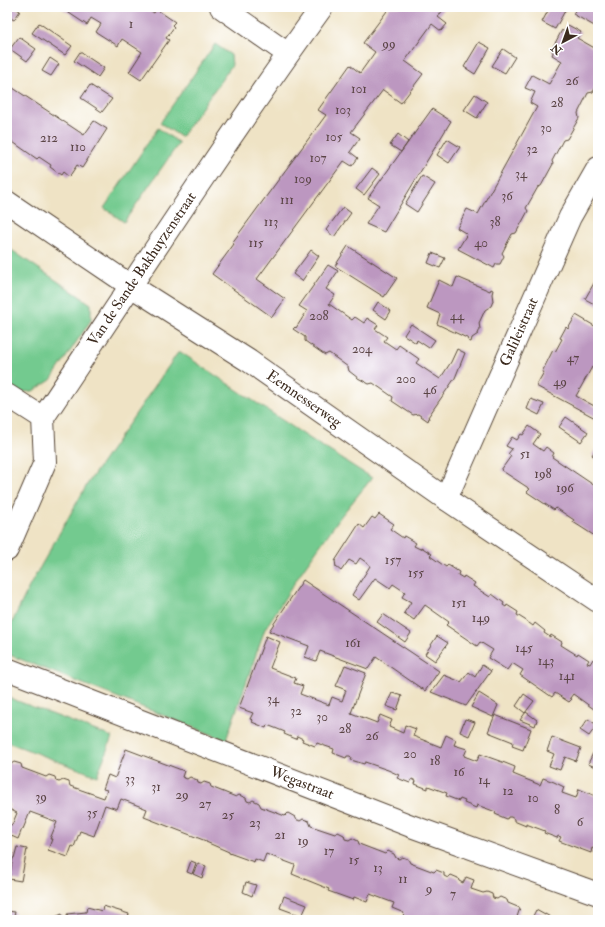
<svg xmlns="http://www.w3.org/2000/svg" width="605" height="927" viewBox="0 0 605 927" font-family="'IM FELL Double Pica',serif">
<rect width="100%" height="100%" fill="#fff"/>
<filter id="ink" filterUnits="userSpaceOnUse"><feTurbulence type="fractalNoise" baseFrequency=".025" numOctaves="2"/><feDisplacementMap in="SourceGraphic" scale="8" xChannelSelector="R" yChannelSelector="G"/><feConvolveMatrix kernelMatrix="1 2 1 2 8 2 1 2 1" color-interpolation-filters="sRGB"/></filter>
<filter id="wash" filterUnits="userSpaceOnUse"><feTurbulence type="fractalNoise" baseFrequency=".012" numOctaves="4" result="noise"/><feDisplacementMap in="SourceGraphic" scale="16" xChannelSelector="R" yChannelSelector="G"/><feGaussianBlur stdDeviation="0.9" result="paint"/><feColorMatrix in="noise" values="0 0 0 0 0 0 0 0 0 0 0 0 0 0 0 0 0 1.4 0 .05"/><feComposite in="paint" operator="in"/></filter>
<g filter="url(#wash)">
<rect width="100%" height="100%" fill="#efe3c5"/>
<path fill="#73ca8f" stroke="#577a56" d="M 215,44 L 231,55 L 232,65 L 181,137 L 160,123 Z
M 158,128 L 179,143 L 124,222 L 104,208 Z
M 7,247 L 91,304 L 91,320 L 51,380 L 33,391 L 16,393 L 7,388 Z
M 179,351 L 309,438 L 372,478 L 341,516 L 302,571 L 265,629 L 226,740 L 7,654 L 7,633 L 30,585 L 88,483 Z
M 7,697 L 112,737 L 97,776 L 7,742 Z"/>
<g id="blocks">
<path fill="#bc97c0" d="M 7,7 L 14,7 L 20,11 L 14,20 L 7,16 Z
M 60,7 L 145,7 L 154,13 L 156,9 L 175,22 L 172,25 L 174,27 L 166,38 L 169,40 L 141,80 L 129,72 L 142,52 L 122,39 L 118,46 L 96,32 L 101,24 L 91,18 L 87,25 Z
M 390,7 L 445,7 L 438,17 L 447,24 L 441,31 L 432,24 L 405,61 L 423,74 L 401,103 L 383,90 L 351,132 L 360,138 L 350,152 L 358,158 L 352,166 L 344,161 L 257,279 L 285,299 L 272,317 L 212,274 L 234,244 L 232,243 L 326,115 L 318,110 L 350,65 L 360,73 L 375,52 L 363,43 Z
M 550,7 L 567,7 L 555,29 L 542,22 Z
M 577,7 L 588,7 L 590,8 L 591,7 L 598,7 L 598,28 L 573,14 Z
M 39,23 L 72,46 L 65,55 L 32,33 Z
M 568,25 L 581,32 L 577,38 L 598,50 L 598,83 L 593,92 L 588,93 L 578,113 L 579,118 L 567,139 L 563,140 L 552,161 L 553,164 L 541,186 L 538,187 L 526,208 L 528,211 L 516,233 L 512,234 L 502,253 L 504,256 L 500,264 L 496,264 L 494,268 L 458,249 L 467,234 L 457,228 L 467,209 L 478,214 L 537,107 L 530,103 L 535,92 L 525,88 L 532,75 L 549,84 L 562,61 L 552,55 L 553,53 L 552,49 L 562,30 L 564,32 Z
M 19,37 L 36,49 L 27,61 L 10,49 Z
M 479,42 L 490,48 L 475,74 L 464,67 Z
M 503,49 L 515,57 L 505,73 L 492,66 Z
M 80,52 L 104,68 L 98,77 L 74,61 Z
M 50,58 L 59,64 L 51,76 L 42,71 Z
M 7,84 L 84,135 L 94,121 L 107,129 L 82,168 L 77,165 L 69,177 L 63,172 L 61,175 L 50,167 L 51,165 L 39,157 L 37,159 L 10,140 L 12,138 L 7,135 Z
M 90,85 L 112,99 L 102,112 L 81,98 Z
M 475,94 L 487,102 L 477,118 L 464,110 Z
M 432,109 L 451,121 L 384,232 L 366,224 L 379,205 L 368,198 Z
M 398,134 L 408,142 L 401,152 L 390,145 Z
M 447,139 L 460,147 L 449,163 L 437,155 Z
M 372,168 L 380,174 L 364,195 L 356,189 Z
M 422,176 L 435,184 L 417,212 L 405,204 Z
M 343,207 L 351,213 L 334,237 L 326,230 Z
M 348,246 L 397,278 L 384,297 L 335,266 Z
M 311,250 L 319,256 L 302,281 L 293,274 Z
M 432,253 L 445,258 L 440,268 L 428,263 Z
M 328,265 L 338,271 L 326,289 L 335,295 L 329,304 L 352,320 L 355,317 L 364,323 L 367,318 L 378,325 L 375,329 L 387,337 L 384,341 L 396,349 L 399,345 L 419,359 L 416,363 L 440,379 L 451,362 L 457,349 L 465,353 L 455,378 L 428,417 L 429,418 L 428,421 L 418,414 L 413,415 L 392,401 L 393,397 L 373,383 L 369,384 L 358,378 L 349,371 L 348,367 L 329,353 L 325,355 L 305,341 L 305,337 L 293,329 L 295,327 L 296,328 L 307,311 L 299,306 Z
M 598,276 L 598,306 L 585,299 Z
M 457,277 L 490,291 L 491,289 L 493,290 L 492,294 L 493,301 L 491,306 L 485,310 L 479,323 L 480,329 L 478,334 L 472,338 L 471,342 L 468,341 L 469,339 L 437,324 L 440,314 L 427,308 L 439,280 L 453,287 Z
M 378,302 L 391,311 L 386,319 L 373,310 Z
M 576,315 L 598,328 L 598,356 L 597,358 L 598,358 L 598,370 L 592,367 L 576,396 L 598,408 L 597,419 L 536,386 L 544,372 L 542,372 L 553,350 L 555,352 L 562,339 L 560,338 L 566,327 L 568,329 Z
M 411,324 L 435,340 L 429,348 L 417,340 L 416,343 L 404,335 Z
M 531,399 L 544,404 L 539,415 L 527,409 Z
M 566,417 L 588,432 L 581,442 L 559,427 Z
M 529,426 L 540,434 L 533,444 L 543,451 L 546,447 L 554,453 L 552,457 L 598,488 L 598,538 L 573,522 L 574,520 L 556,508 L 554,510 L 527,492 L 530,489 L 501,470 L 511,456 L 508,454 L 512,449 L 506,446 L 512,437 L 517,440 L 521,434 L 523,435 Z
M 598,446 L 598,460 L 592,455 Z
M 379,514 L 394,524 L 390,529 L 403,538 L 404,536 L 416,543 L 414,546 L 420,549 L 421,547 L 432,554 L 430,556 L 446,567 L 448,565 L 459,572 L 458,575 L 463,578 L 464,576 L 475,583 L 473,586 L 490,597 L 492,594 L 504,603 L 503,605 L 506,607 L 507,605 L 518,612 L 517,615 L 525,620 L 533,626 L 535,623 L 545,631 L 544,633 L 550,637 L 551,635 L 562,642 L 561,645 L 577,655 L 578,653 L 589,660 L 587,663 L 590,664 L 593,659 L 598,662 L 598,712 L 573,694 L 570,698 L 572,699 L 569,702 L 555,693 L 552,697 L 520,675 L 523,670 L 512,663 L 507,670 L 488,658 L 493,650 L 480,642 L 477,646 L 446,625 L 449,622 L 425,605 L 414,620 L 404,613 L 411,602 L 402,597 L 405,592 L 393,584 L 390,588 L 375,578 L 359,600 L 352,595 L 370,566 L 370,565 L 360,558 L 356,564 L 349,560 L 341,571 L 336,567 L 335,561 L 359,524 L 364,528 L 372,517 L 375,519 Z
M 303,580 L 439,671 L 425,691 L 376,657 L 368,669 L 320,651 L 316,661 L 305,657 L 309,646 L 269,631 Z
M 383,614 L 411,633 L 405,642 L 377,622 Z
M 266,636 L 280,642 L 270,668 L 296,678 L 294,683 L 303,686 L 300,694 L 329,705 L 332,697 L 342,701 L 346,690 L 336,686 L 345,665 L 366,673 L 351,713 L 377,723 L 380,715 L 392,720 L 389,727 L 403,733 L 405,725 L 416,729 L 413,736 L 441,747 L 446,735 L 456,740 L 454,745 L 467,749 L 464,756 L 477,761 L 480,754 L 505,763 L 515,767 L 513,774 L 540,785 L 543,778 L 554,782 L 564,787 L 562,793 L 576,798 L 579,789 L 598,797 L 598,853 L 594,852 L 595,849 L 592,848 L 591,853 L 559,841 L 561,837 L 558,836 L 557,838 L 544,833 L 545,831 L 526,824 L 526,826 L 514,821 L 514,819 L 511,817 L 508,817 L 507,819 L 495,814 L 496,812 L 477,805 L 476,808 L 464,803 L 465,801 L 460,799 L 459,801 L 446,796 L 447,793 L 428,786 L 428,789 L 415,784 L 416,781 L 412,779 L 410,783 L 397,778 L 399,775 L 388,770 L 365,762 L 364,764 L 351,760 L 352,758 L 350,756 L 347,756 L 346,758 L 333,753 L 334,749 L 325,746 L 317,743 L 315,746 L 302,741 L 303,739 L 297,736 L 296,739 L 284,734 L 285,732 L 275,728 L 267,725 L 266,728 L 252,722 L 253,720 L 250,719 L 253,713 L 239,708 Z
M 437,636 L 448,643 L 435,661 L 425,654 Z
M 482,665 L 491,671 L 466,706 L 431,692 L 444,675 L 461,682 L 469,672 L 475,677 Z
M 392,693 L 402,696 L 397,710 L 386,706 Z
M 479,693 L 498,705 L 493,717 L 471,707 Z
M 524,694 L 534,701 L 525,713 L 516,706 Z
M 526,712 L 537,720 L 535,726 L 520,720 Z
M 495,715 L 531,729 L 523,750 L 512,746 L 513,742 L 488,732 Z
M 465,719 L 475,722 L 469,736 L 460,732 Z
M 588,719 L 597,725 L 589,736 L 580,730 Z
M 552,737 L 581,748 L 576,761 L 565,757 L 560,770 L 549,766 L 554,754 L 547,751 Z
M 126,749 L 184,771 L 182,777 L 187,779 L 190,777 L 197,780 L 198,783 L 201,784 L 204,782 L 210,784 L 211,787 L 236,797 L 239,795 L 246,798 L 247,801 L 250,802 L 253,800 L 259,803 L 261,807 L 285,816 L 288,813 L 295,817 L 297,820 L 298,820 L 300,821 L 303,819 L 309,821 L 311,826 L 335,834 L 338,832 L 344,835 L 345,839 L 349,840 L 352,838 L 358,841 L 359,844 L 385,854 L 388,851 L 394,854 L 396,858 L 399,859 L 402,857 L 408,859 L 410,863 L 434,872 L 436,870 L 444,873 L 444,876 L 448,878 L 451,875 L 458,878 L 459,881 L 463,883 L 466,877 L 474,880 L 471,889 L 483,893 L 487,892 L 492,894 L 493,898 L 497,899 L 500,897 L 507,900 L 508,903 L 520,908 L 516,920 L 415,920 L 403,916 L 404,913 L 392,908 L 394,903 L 370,894 L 367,902 L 354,897 L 353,900 L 328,891 L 329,889 L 292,874 L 295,865 L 266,854 L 263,862 L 255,859 L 254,862 L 229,853 L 229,852 L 206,842 L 206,841 L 144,817 L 147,809 L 121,799 L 117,809 L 105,805 L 94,836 L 80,831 L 74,847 L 72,846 L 68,857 L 48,850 L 52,839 L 50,839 L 57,822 L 30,812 L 23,829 L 22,829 L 18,839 L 7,834 L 7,823 L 12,825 L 17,813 L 9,809 L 10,805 L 7,803 L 7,762 L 11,764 L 14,762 L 21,764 L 22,768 L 46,777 L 49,775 L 55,777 L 56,781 L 59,782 L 63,780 L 69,782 L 70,786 L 104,798 L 107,790 L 103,789 L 108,775 L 115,778 Z
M 593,753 L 598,755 L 598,768 L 588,764 Z
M 17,847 L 27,849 L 21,881 L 9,879 L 13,858 L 14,858 Z
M 191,861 L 196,863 L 192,874 L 187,872 Z
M 198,863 L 206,866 L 202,878 L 193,874 Z
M 246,882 L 256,885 L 252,896 L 243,892 Z
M 284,896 L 307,905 L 302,916 L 280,908 Z
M 103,906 L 129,914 L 127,920 L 68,920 L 67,914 L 86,912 L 87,907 L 102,911 Z
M 536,910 L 545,915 L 545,914 L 556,920 L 531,920 Z
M 7,911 L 15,912 L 13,920 L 7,920 Z
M 62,914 L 63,920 L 48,920 Z"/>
</g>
</g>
<g filter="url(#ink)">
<use href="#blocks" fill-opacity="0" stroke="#564637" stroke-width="1"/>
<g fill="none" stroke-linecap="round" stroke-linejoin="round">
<defs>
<path id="street" d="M 221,7 L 288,54
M 7,395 L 43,418
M 446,499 L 528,312 L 570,217 L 598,168
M 7,550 L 45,462 L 43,418 C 135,280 225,141 322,7
M 7,669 L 411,826 L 598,894"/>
<path id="secondary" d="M 7,202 L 131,286 L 249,361 L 446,499 L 598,601"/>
</defs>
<use href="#street" stroke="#564637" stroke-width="24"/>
<use href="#secondary" stroke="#564637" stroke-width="24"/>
<use href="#street" stroke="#fff" stroke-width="22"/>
<use href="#secondary" stroke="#fff" stroke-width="22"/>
</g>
</g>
<g text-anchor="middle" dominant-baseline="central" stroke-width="3" stroke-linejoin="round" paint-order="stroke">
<g font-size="13" fill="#5b4546">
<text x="131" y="24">1</text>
<text x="389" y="44">99</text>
<text x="572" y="81">26</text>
<text x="359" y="89">101</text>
<text x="557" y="103">28</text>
<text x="343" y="110">103</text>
<text x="546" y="128">30</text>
<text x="334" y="137">105</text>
<text x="49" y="138">212</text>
<text x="78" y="147">110</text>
<text x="532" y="149">32</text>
<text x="318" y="158">107</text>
<text x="521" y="174">34</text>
<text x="303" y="179">109</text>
<text x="507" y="196">36</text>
<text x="287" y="200">111</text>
<text x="271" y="222">113</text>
<text x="495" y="222">38</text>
<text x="256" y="243">115</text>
<text x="481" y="243">40</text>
<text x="319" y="316">208</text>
<text x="457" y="316">44</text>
<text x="362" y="349">204</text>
<text x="573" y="358">47</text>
<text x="406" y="379">200</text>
<text x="560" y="382">49</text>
<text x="430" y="390">46</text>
<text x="525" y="454">51</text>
<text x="543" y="474">198</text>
<text x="565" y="488">196</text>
<text x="393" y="560">157</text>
<text x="416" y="573">155</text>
<text x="459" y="603">151</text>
<text x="481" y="618">149</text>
<text x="353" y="643">161</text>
<text x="524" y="648">145</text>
<text x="546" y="661">143</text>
<text x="567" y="676">141</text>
<text x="273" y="699">34</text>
<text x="296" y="711">32</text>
<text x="322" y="717">30</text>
<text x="345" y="729">28</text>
<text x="372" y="736">26</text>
<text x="410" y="754">20</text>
<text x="435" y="761">18</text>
<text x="459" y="772">16</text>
<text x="130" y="779">33</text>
<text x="484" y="780">14</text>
<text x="156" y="787">31</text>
<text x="508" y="791">12</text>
<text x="182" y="795">29</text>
<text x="41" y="797">39</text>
<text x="533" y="798">10</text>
<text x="205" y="804">27</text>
<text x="557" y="810">8</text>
<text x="92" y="813">35</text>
<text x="228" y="815">25</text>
<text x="580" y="822">6</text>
<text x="255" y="823">23</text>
<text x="280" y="835">21</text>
<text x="303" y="841">19</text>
<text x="329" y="851">17</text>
<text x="354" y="860">15</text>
<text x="378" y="868">13</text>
<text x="403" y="879">11</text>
<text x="429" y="889">9</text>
<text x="453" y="894">7</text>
</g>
<g font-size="15" fill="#3b2a1e" stroke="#fff">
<text transform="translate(142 269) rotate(-56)">Van de Sande Bakhuyzenstraat</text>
<text transform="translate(519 332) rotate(-66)">Galileistraat</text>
<text transform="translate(304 399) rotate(35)">Eemnesserweg</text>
<text transform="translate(302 783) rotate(21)">Wegastraat</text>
</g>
</g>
<rect width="605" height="927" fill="none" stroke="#fff" stroke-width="24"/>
<g transform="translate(563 42) rotate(221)" stroke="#ffffff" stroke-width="3" paint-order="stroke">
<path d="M0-3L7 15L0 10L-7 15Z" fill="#3b2a1e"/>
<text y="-6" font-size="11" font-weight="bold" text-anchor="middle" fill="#3b2a1e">N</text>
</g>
</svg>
